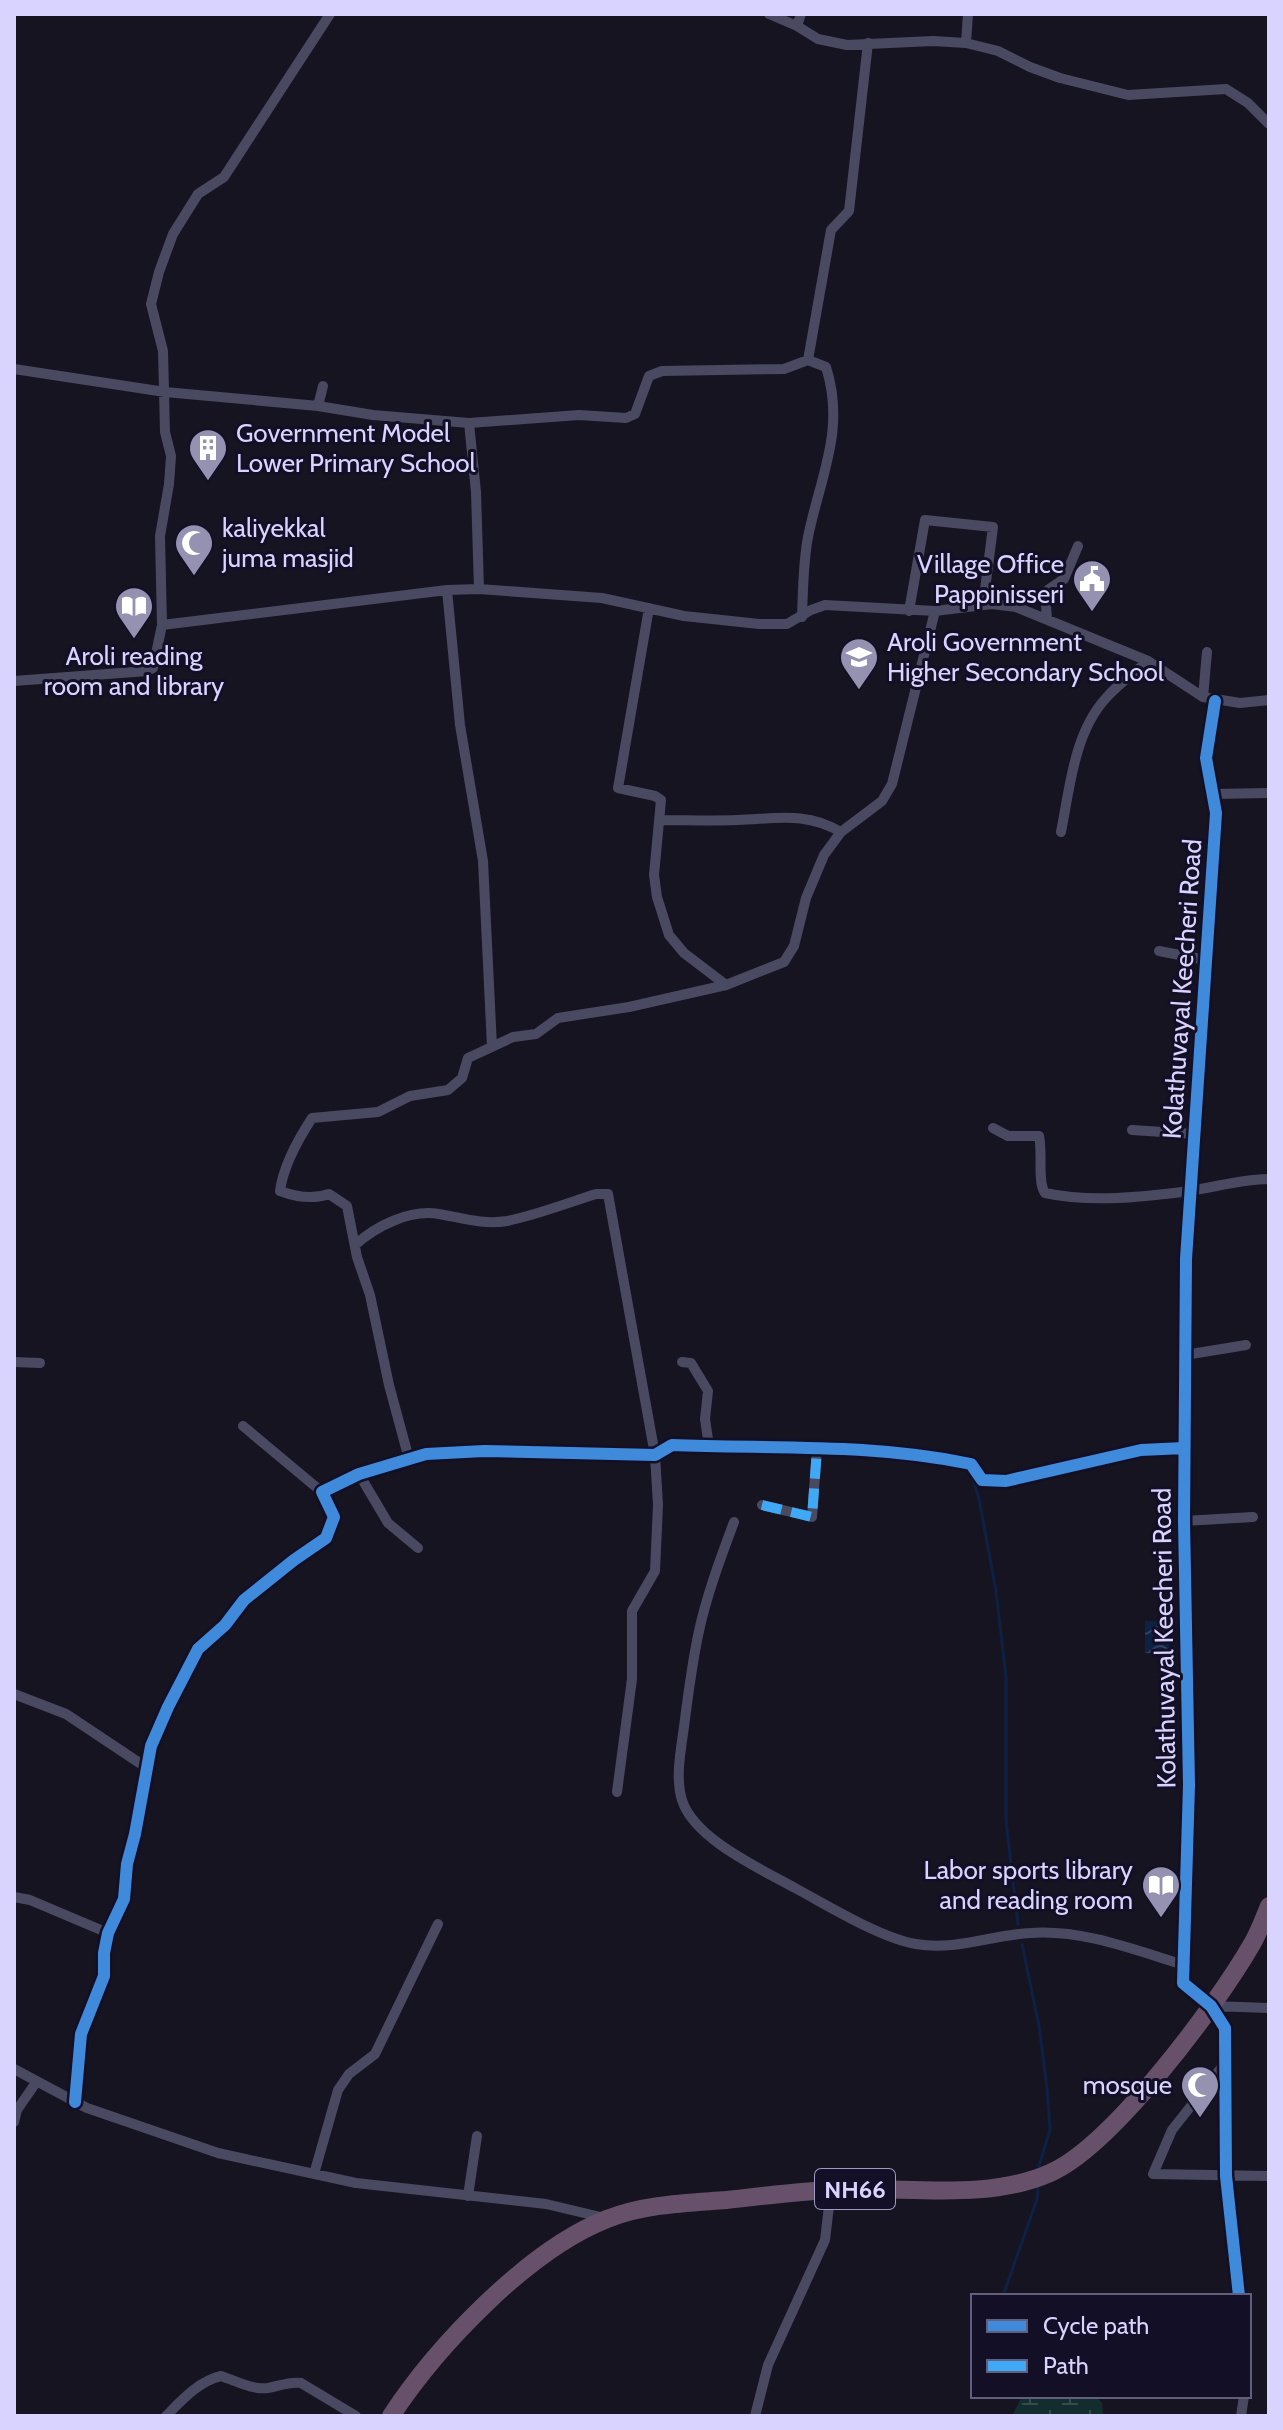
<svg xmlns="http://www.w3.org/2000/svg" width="1283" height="2430" viewBox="0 0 1283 2430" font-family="Cabin,sans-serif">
<defs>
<pattern id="wetland-marsh" width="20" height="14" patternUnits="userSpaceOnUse" patternTransform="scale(2)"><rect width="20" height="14" fill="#132c2d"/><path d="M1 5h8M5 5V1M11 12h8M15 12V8" fill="none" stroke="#354a4c"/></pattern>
<pattern id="water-waves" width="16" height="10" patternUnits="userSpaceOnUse" patternTransform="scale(2)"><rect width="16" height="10" fill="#0d2144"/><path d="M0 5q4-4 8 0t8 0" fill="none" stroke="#304060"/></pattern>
</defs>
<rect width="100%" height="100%" fill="#161421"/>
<path fill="url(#wetland-marsh)" d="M 1022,2396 L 1096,2396 L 1102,2403 L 1103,2416 L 1012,2416 Z"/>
<path fill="url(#water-waves)" d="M 1145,1621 L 1170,1622 L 1169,1654 L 1145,1653 Z"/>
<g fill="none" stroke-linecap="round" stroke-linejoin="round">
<path stroke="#0d2144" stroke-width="3" d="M 970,1470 L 979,1499 L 996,1591 L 1006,1677 L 1006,1821 L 1018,1924
M 1022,1944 L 1039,2026 L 1047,2088 L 1050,2130 L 1039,2166
M 1003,2296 L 1037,2199 L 1038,2188"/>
<path stroke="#4a4962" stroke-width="10" d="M 769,14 L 797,26 L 818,39 L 847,45 L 933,41 L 966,43 L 998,51 L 1030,67 L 1060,78 L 1128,95 L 1226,89 L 1248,103 L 1269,124
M 797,26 L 801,14
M 966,43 L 968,14
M 808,360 L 831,230 L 849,211 L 868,43
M 14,369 L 165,392 L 318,406
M 323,386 L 318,406 L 373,415 L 469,423 L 476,492 L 479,589
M 469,423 L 579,415 L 626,418 L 635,414 L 649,376 L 662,371 L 784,369 L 808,360 L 826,367 C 846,430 820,477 808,537 C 803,563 803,591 802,617
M 447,590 L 460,725 L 483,861 L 492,1047
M 649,608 L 618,788 L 655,796 L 661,800 L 654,875 L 657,897 L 669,935 L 684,953 L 726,985
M 909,611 L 925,520 L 993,527 L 983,605
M 1047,619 L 1045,592 L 1064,579 L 1078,546
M 162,625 L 160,536 L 169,484 L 171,456 L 165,432 L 163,351 L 151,304 L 159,272 L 173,234 L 198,194 L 224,177 L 330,14
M 14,681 L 147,671 L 153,668 L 162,625 L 447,590 L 479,589 L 602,598 L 684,616 L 759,624 L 787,624 L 811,610 L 825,605 L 935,611 L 992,604 L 1016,607 L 1148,661 L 1203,697 L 1240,703 L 1269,700
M 1203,697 L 1207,652
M 1215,701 L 1206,758 L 1216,813 L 1186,1259 L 1184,1521 L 1189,1785 L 1183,1983 L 1211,2006 L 1225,2028 L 1226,2176 L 1239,2296
M 1212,794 L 1269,793
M 661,820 C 686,820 711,821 737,820 C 776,819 805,811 841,832
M 1061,832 C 1070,787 1074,733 1106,698 C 1118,684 1134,673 1148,661
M 1159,951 L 1206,960
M 993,1128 L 1008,1136 L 1039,1136 C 1043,1153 1037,1182 1045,1193 C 1091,1203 1143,1197 1189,1191 C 1216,1187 1242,1179 1269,1179
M 1132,1130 L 1194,1134
M 355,1245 C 376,1226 410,1209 439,1214 C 462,1218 484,1225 507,1221 C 537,1215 567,1203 596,1194 L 608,1194 L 655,1455 L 658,1505 L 655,1571 L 632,1611 L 632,1679 L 617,1792
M 1185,1355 L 1246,1345
M 14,1362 L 40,1363
M 682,1362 L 691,1363 L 708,1391 L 705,1419 L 709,1446
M 243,1426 L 322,1492
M 409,1459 L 389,1385 L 370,1295 L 357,1257 L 347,1206 L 329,1194 C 312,1200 296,1197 280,1191 C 283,1167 299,1138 312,1118 L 378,1112 L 410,1096 L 448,1090 L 462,1078 L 468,1058 L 513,1037 L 536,1034 L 558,1018 L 629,1007 L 726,985 L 784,962 L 794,946 L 806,898 L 824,855 L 841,832 L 882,801 L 892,784 L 935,611
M 359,1474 L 388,1523 L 418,1548
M 762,1505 L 812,1517 L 817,1449
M 1184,1521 L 1253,1517
M 734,1522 C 721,1557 707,1594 699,1631 C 692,1663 688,1695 684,1727 C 681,1749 675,1778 682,1800 C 694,1839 761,1869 795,1888 C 827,1905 880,1938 916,1944 C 955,1951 992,1935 1030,1933 C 1082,1929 1135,1950 1184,1965
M 14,1694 L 66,1714 L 147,1768
M 14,1897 L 30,1900 L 108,1933
M 1211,2006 L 1269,2008
M 1225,2063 L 1172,2130 L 1153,2174 L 1269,2176
M 14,2069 L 87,2108 L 218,2153 L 356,2183 L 546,2204 L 605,2218
M 75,2102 L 81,2034 L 104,1976 L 104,1953 L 108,1933 L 124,1899 L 127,1864 L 135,1834 L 151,1746 L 168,1707 L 198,1649 L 225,1625 L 244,1600 L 294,1560 L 326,1538 L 334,1517 L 322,1492 L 359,1474 L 426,1454 L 484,1451 L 655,1455 L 672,1445 C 772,1449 872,1443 971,1464 L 982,1480 L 1006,1481 L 1141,1450 L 1184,1448
M 14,2122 L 17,2110 L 37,2081
M 314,2174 L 338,2090 L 349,2074 L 375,2054 L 438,1924
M 468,2196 L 477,2136
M 166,2416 C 182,2400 199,2381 221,2376 C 236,2381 252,2390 268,2388 C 280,2386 289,2381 301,2383 L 356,2416
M 755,2416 L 768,2365 L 825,2240 L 831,2189
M 1241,2416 L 1244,2396"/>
<path stroke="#67516a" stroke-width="18" d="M 391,2416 C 437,2346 528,2250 607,2219 C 644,2204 687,2203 726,2200 C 772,2195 818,2189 865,2189 C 924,2189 994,2198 1050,2173 C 1112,2146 1217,2005 1252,1944 C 1259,1932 1264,1918 1269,1906"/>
<path stroke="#3fa9f5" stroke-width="10" stroke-dasharray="20 10" stroke-linecap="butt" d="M 762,1505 L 812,1517 L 817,1449"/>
<defs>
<path id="cycleway" d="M 1215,701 L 1206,758 L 1216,813 L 1186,1259 L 1184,1521 L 1189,1785 L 1183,1983 L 1211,2006 L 1225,2028 L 1226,2176 L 1239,2296
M 75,2102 L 81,2034 L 104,1976 L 104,1953 L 108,1933 L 124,1899 L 127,1864 L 135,1834 L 151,1746 L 168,1707 L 198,1649 L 225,1625 L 244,1600 L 294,1560 L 326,1538 L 334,1517 L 322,1492 L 359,1474 L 426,1454 L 484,1451 L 655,1455 L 672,1445 C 772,1449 872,1443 971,1464 L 982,1480 L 1006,1481 L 1141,1450 L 1184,1448"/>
</defs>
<use href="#cycleway" stroke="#130f26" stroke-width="17"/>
<use href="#cycleway" stroke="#408adc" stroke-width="12"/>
</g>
<defs>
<symbol id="building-pin" viewBox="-11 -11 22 30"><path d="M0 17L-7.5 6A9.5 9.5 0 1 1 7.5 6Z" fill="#9591b1" stroke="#130f26"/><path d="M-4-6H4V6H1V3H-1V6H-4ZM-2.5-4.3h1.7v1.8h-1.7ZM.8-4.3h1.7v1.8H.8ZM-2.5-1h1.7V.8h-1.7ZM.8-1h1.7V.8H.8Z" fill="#fff"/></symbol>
<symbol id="mosque-pin" viewBox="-11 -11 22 30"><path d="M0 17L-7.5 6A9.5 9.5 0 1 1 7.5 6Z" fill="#9591b1" stroke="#130f26"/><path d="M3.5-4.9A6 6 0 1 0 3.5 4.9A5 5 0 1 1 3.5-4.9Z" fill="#fff"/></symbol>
<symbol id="civic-pin" viewBox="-11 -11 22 30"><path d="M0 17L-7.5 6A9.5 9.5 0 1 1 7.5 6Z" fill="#9591b1" stroke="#130f26"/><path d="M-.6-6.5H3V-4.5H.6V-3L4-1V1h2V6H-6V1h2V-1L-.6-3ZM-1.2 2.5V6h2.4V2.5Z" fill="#fff"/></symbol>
<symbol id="library-pin" viewBox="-11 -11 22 30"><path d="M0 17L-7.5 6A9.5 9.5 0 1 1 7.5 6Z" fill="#9591b1" stroke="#130f26"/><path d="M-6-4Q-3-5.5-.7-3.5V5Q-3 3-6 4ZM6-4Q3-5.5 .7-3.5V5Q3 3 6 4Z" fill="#fff"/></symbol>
<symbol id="school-pin" viewBox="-11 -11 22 30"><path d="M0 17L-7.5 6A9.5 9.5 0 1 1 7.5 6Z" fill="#9591b1" stroke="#130f26"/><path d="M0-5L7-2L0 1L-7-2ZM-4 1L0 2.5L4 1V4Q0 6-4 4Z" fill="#fff"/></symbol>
</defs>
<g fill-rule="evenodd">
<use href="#building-pin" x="186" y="426" width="44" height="60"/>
<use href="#mosque-pin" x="172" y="521" width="44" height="60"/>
<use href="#civic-pin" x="1070" y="557" width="44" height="60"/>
<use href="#library-pin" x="112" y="584" width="44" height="60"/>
<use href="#school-pin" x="837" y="635" width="44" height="60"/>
<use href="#library-pin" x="1139" y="1863" width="44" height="60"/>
<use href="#mosque-pin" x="1178" y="2063" width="44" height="60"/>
</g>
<g text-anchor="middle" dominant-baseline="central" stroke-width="6" stroke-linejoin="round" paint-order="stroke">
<rect fill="#130f26" stroke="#9e99be" stroke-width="2" x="815" y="2169" width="80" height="40" rx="6"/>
<g font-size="24" font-weight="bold" fill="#d9d4ff">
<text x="855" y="2189">NH66</text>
</g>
<g font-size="26" fill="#d9d4ff" stroke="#130f26" text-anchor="start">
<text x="236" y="433">Government Model<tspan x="236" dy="30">Lower Primary School</tspan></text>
<text x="222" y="528">kaliyekkal<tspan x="222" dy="30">juma masjid</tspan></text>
<text x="1064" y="564" text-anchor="end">Village Office<tspan x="1064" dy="30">Pappinisseri</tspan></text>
<text x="887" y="642">Aroli Government<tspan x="887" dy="30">Higher Secondary School</tspan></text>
<text x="134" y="656" text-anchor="middle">Aroli reading<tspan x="134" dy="30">room and library</tspan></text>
<text x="1133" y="1870" text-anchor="end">Labor sports library<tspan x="1133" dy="30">and reading room</tspan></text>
<text x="1172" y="2085" text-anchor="end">mosque</text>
</g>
<g font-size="26" fill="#d9d4ff" stroke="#130f26">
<text transform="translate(1182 989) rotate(-86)">Kolathuvayal Keecheri Road</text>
<text transform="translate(1164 1638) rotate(-91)">Kolathuvayal Keecheri Road</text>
</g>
</g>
<rect width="1283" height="2430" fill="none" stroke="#d9d4ff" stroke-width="32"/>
<rect x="971" y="2294" width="280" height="104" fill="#130f26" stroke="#625e7d" stroke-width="2"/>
<rect x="987" y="2320" width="40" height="12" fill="#408adc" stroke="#625e7d" stroke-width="2"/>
<text x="1043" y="2334" font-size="24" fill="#d9d4ff">Cycle path</text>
<rect x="987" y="2360" width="40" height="12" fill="#3fa9f5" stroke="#625e7d" stroke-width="2"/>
<text x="1043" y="2374" font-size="24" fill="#d9d4ff">Path</text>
</svg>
